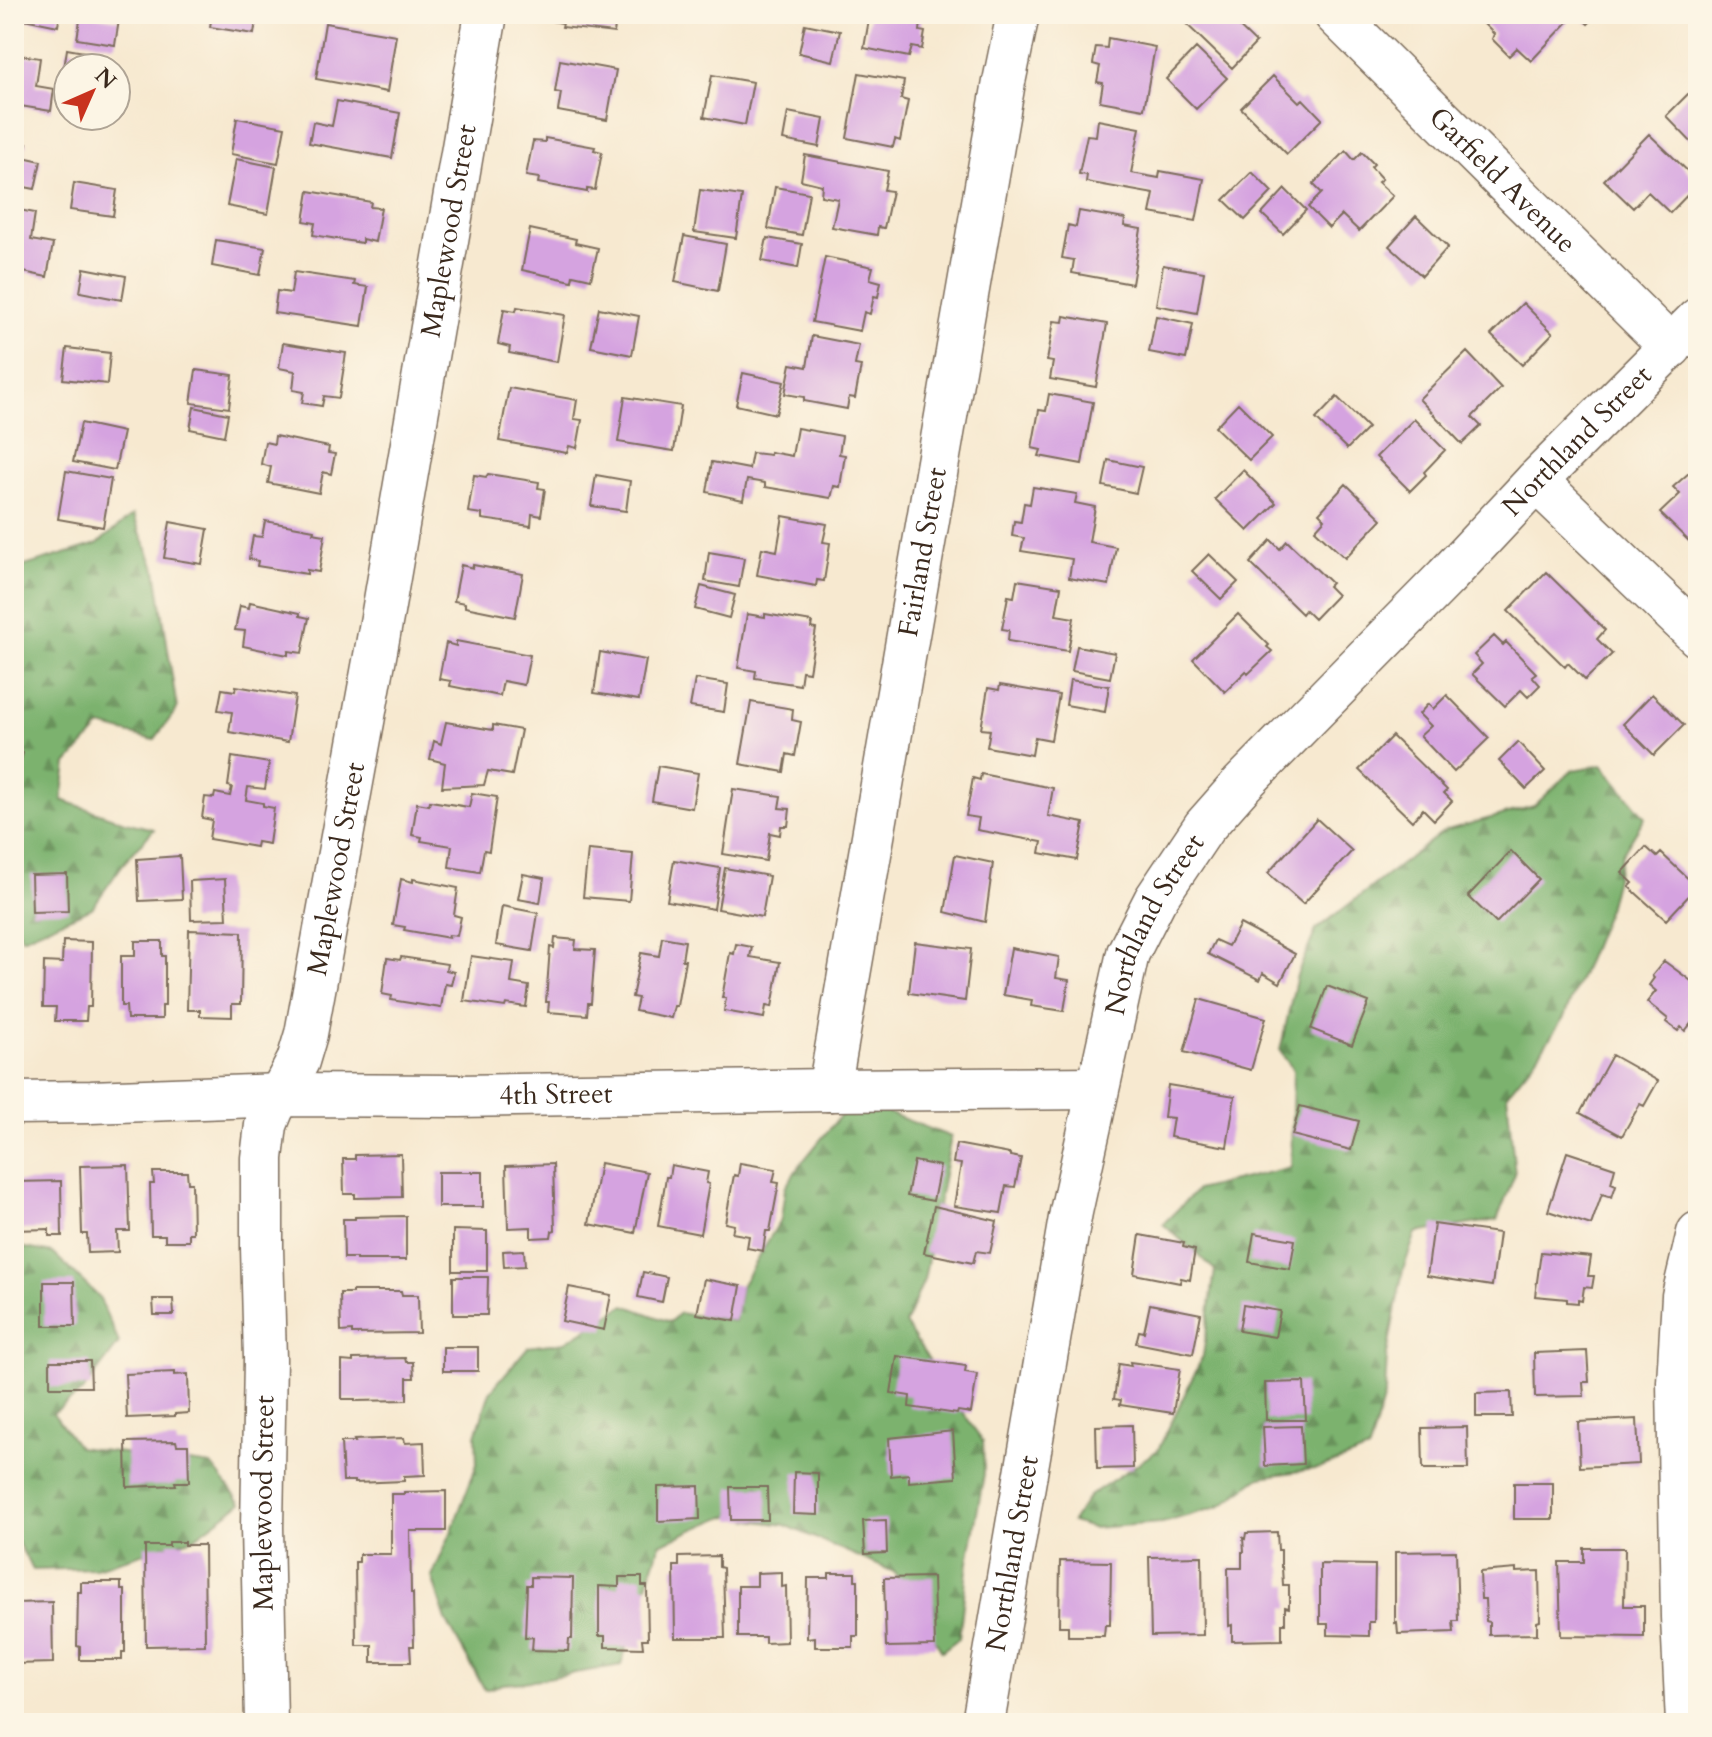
<svg xmlns="http://www.w3.org/2000/svg" width="1712" height="1737" viewBox="0 0 1712 1737" font-family="Cardo,serif">
<defs>
<pattern id="forest-firs" width="22" height="20" patternUnits="userSpaceOnUse" patternTransform="scale(2)"><rect width="22" height="20" fill="#7cb26e"/><path d="M5 1l3.5 6h-7zM16 11l3.5 6h-7z" fill="#67915a"/></pattern>
</defs>
<rect width="100%" height="100%" fill="#fcf5e5"/>
<filter id="ink" filterUnits="userSpaceOnUse"><feTurbulence type="fractalNoise" baseFrequency=".0125" numOctaves="2"/><feDisplacementMap in="SourceGraphic" scale="16" xChannelSelector="R" yChannelSelector="G"/><feConvolveMatrix kernelMatrix="1 2 1 2 8 2 1 2 1" color-interpolation-filters="sRGB"/></filter>
<filter id="wash" filterUnits="userSpaceOnUse"><feTurbulence type="fractalNoise" baseFrequency=".006" numOctaves="4" result="noise"/><feDisplacementMap in="SourceGraphic" scale="32" xChannelSelector="R" yChannelSelector="G"/><feGaussianBlur stdDeviation="1.8" result="paint"/><feColorMatrix in="noise" values="0 0 0 0 0 0 0 0 0 0 0 0 0 0 0 0 0 1.4 0 .05"/><feComposite in="paint" operator="in"/></filter>
<g filter="url(#wash)">
<rect width="100%" height="100%" fill="#f7e9d0"/>
<path fill="url(#forest-firs)" stroke="#5c6e46" stroke-width="2" d="M 133,515 L 156,570 L 177,709 L 154,740 L 101,726 L 67,764 L 62,800 L 125,822 L 154,829 L 123,864 L 92,908 L 22,938 L 14,922 L 14,575 L 18,568 L 97,544 Z
M 1602,765 L 1645,817 L 1622,854 L 1608,909 L 1564,1017 L 1535,1060 L 1507,1094 L 1515,1174 L 1497,1220 L 1416,1233 L 1403,1270 L 1387,1354 L 1385,1393 L 1369,1450 L 1321,1468 L 1260,1477 L 1221,1506 L 1162,1523 L 1092,1528 L 1072,1522 L 1089,1496 L 1158,1450 L 1203,1356 L 1215,1270 L 1163,1224 L 1197,1190 L 1291,1167 L 1293,1070 L 1280,1051 L 1297,975 L 1316,930 L 1444,831 L 1534,806 L 1573,770 Z
M 844,1111 L 886,1112 L 951,1137 L 924,1280 L 905,1324 L 983,1442 L 984,1474 L 968,1562 L 959,1638 L 942,1651 L 894,1572 L 785,1525 L 725,1516 L 660,1544 L 621,1665 L 524,1682 L 503,1684 L 485,1690 L 446,1620 L 432,1577 L 450,1535 L 477,1464 L 476,1435 L 490,1392 L 528,1347 L 565,1342 L 625,1305 L 670,1322 L 679,1313 L 735,1321 L 741,1286 L 781,1219 L 785,1188 L 799,1166 Z
M 14,1246 L 53,1253 L 99,1297 L 119,1343 L 83,1391 L 53,1413 L 78,1447 L 211,1465 L 241,1503 L 194,1538 L 96,1568 L 33,1570 L 14,1536 Z"/>
<g id="blocks">
<path fill="#d5a3e0" d="M 14,14 L 60,14 L 58,26 L 14,17 Z
M 81,14 L 119,20 L 115,45 L 77,39 Z
M 212,14 L 257,14 L 254,34 L 210,27 Z
M 552,14 L 617,14 L 614,33 L 562,27 L 563,23 L 551,21 Z
M 870,14 L 922,14 L 920,31 L 925,32 L 922,49 L 912,47 L 909,57 L 864,48 Z
M 1176,14 L 1226,14 L 1256,43 L 1232,68 Z
M 1486,14 L 1560,14 L 1568,22 L 1531,61 L 1517,48 L 1509,56 L 1492,39 L 1494,34 L 1480,20 Z
M 1577,14 L 1598,14 L 1588,24 Z
M 325,23 L 396,35 L 387,92 L 316,79 Z
M 805,24 L 840,31 L 833,61 L 799,53 Z
M 1108,38 L 1155,47 L 1144,109 L 1100,101 L 1103,83 L 1097,82 L 1100,66 L 1093,64 L 1096,47 L 1107,48 Z
M 1196,48 L 1227,78 L 1196,109 L 1166,79 Z
M 67,49 L 101,55 L 98,68 L 68,68 L 68,76 L 63,75 Z
M 14,54 L 40,58 L 36,86 L 54,89 L 51,111 L 14,105 Z
M 560,60 L 616,70 L 607,120 L 558,111 L 561,93 L 555,92 Z
M 859,73 L 904,81 L 901,99 L 908,101 L 900,141 L 895,139 L 893,147 L 847,138 Z
M 712,75 L 753,82 L 745,125 L 704,117 Z
M 1273,76 L 1299,102 L 1303,99 L 1322,119 L 1287,154 L 1241,108 Z
M 1698,84 L 1698,149 L 1666,116 Z
M 337,101 L 400,113 L 392,158 L 309,143 L 313,122 L 332,126 Z
M 788,112 L 824,119 L 819,147 L 783,140 Z
M 237,118 L 285,127 L 278,163 L 231,154 Z
M 1098,120 L 1140,128 L 1131,173 L 1159,178 L 1160,171 L 1204,179 L 1196,221 L 1150,213 L 1154,194 L 1086,182 L 1087,175 L 1079,174 L 1087,135 L 1096,136 Z
M 1649,134 L 1698,181 L 1698,184 L 1670,213 L 1648,192 L 1633,208 L 1604,180 Z
M 545,138 L 595,147 L 594,150 L 602,152 L 595,190 L 587,189 L 587,192 L 538,183 L 539,178 L 526,176 L 533,141 L 545,142 Z
M 14,141 L 27,143 L 23,157 L 41,161 L 35,189 L 14,185 Z
M 1346,151 L 1354,160 L 1362,152 L 1374,164 L 1371,167 L 1382,179 L 1378,182 L 1393,196 L 1359,231 L 1342,215 L 1329,228 L 1308,207 L 1322,193 L 1313,184 Z
M 805,155 L 888,171 L 884,190 L 892,191 L 884,228 L 878,227 L 877,235 L 832,227 L 838,199 L 821,196 L 822,185 L 801,180 Z
M 236,159 L 276,167 L 268,214 L 227,206 Z
M 1252,172 L 1272,192 L 1245,220 L 1224,200 Z
M 74,183 L 117,190 L 113,216 L 70,210 Z
M 775,187 L 809,193 L 802,235 L 768,229 Z
M 1285,189 L 1306,210 L 1283,234 L 1262,214 Z
M 700,190 L 742,196 L 736,238 L 694,232 Z
M 309,191 L 371,202 L 370,207 L 381,208 L 375,242 L 362,239 L 362,243 L 313,235 L 315,223 L 304,221 Z
M 14,209 L 35,213 L 31,240 L 53,244 L 47,277 L 14,270 Z
M 1079,211 L 1125,219 L 1124,226 L 1141,229 L 1132,284 L 1072,273 L 1074,260 L 1062,258 L 1068,225 L 1076,227 Z
M 1416,216 L 1448,247 L 1422,276 L 1389,246 Z
M 530,229 L 576,239 L 575,243 L 598,248 L 591,279 L 573,275 L 572,281 L 522,270 Z
M 684,236 L 726,244 L 718,291 L 675,282 Z
M 767,238 L 802,244 L 798,268 L 762,261 Z
M 216,240 L 265,248 L 260,275 L 212,266 Z
M 825,257 L 873,267 L 870,279 L 881,282 L 878,297 L 874,296 L 870,314 L 864,312 L 860,331 L 812,322 Z
M 1163,265 L 1204,272 L 1197,313 L 1156,305 Z
M 84,268 L 126,276 L 122,300 L 80,292 Z
M 294,272 L 355,281 L 354,285 L 368,287 L 362,326 L 274,313 L 277,291 L 291,293 Z
M 1523,303 L 1553,333 L 1522,365 L 1491,335 Z
M 517,307 L 565,315 L 557,362 L 509,353 L 510,347 L 498,344 L 504,309 L 516,311 Z
M 599,308 L 639,316 L 632,355 L 591,347 Z
M 1064,316 L 1107,324 L 1096,387 L 1050,379 L 1053,362 L 1047,361 L 1054,321 L 1063,322 Z
M 1156,316 L 1193,324 L 1186,359 L 1149,352 Z
M 812,336 L 859,345 L 855,365 L 861,366 L 855,398 L 849,397 L 847,409 L 804,401 L 804,397 L 785,394 L 791,364 L 807,367 Z
M 283,343 L 346,353 L 339,398 L 324,396 L 322,406 L 302,403 L 304,392 L 293,390 L 295,371 L 279,368 Z
M 67,348 L 110,353 L 107,384 L 63,379 Z
M 1467,352 L 1501,388 L 1472,417 L 1481,426 L 1462,444 L 1419,399 Z
M 196,370 L 233,375 L 229,408 L 191,403 Z
M 743,373 L 784,382 L 776,414 L 736,405 Z
M 509,388 L 577,400 L 574,419 L 582,420 L 577,448 L 569,446 L 567,453 L 499,441 Z
M 14,391 L 24,392 L 17,441 L 14,441 Z
M 1049,394 L 1093,402 L 1082,464 L 1039,456 L 1041,450 L 1032,448 L 1039,410 L 1046,411 Z
M 625,397 L 681,406 L 674,451 L 618,442 Z
M 1337,397 L 1368,428 L 1347,449 L 1316,419 Z
M 1238,403 L 1272,437 L 1249,460 L 1215,427 Z
M 194,407 L 228,414 L 224,436 L 190,429 Z
M 1414,419 L 1445,450 L 1424,472 L 1426,475 L 1410,491 L 1376,457 Z
M 81,423 L 123,432 L 115,470 L 73,462 Z
M 797,428 L 842,436 L 839,454 L 845,455 L 840,487 L 834,486 L 831,498 L 765,487 L 765,483 L 747,480 L 743,500 L 707,492 L 712,462 L 749,469 L 752,453 L 770,455 L 770,452 L 792,456 Z
M 275,436 L 329,447 L 328,453 L 335,454 L 331,474 L 323,472 L 319,493 L 268,483 L 271,467 L 261,464 L 265,442 L 274,444 Z
M 1108,460 L 1142,467 L 1136,493 L 1103,486 Z
M 1698,465 L 1698,550 L 1660,513 L 1680,494 L 1673,487 Z
M 1243,470 L 1276,503 L 1248,531 L 1215,499 Z
M 66,471 L 111,479 L 103,527 L 58,519 Z
M 488,474 L 539,482 L 538,488 L 545,489 L 541,516 L 532,514 L 531,526 L 482,519 L 482,514 L 468,512 L 474,475 L 486,477 Z
M 596,475 L 630,481 L 626,511 L 591,506 Z
M 1346,484 L 1382,519 L 1345,558 L 1315,530 L 1325,519 L 1319,513 Z
M 1033,487 L 1077,494 L 1075,503 L 1095,507 L 1089,542 L 1116,547 L 1109,585 L 1069,578 L 1072,559 L 1021,551 L 1024,538 L 1012,536 L 1014,521 L 1021,522 L 1024,503 L 1030,504 Z
M 783,516 L 827,524 L 823,542 L 830,543 L 824,581 L 817,580 L 816,586 L 757,575 L 762,548 L 777,551 Z
M 265,521 L 314,530 L 313,533 L 325,535 L 319,572 L 307,570 L 307,574 L 257,566 L 258,561 L 249,559 L 253,536 L 262,537 Z
M 170,522 L 208,529 L 202,564 L 164,558 Z
M 1271,540 L 1280,549 L 1287,541 L 1331,583 L 1328,586 L 1337,595 L 1314,619 L 1305,610 L 1302,614 L 1250,563 Z
M 709,552 L 744,558 L 739,587 L 705,581 Z
M 1209,554 L 1238,582 L 1221,599 L 1192,571 Z
M 461,565 L 473,568 L 473,565 L 523,574 L 515,617 L 465,607 L 465,603 L 454,601 Z
M 1546,572 L 1605,630 L 1597,639 L 1612,654 L 1585,680 L 1568,663 L 1565,667 L 1508,611 Z
M 1017,580 L 1061,587 L 1056,615 L 1074,618 L 1068,651 L 1008,641 L 1009,630 L 1002,629 L 1008,596 L 1014,597 Z
M 701,586 L 735,595 L 729,618 L 695,609 Z
M 250,602 L 300,613 L 300,616 L 309,618 L 302,653 L 288,651 L 288,655 L 243,646 L 245,631 L 235,630 L 240,606 L 249,608 Z
M 747,614 L 765,617 L 765,614 L 812,622 L 811,628 L 816,629 L 809,672 L 802,671 L 800,685 L 755,678 L 756,671 L 738,668 Z
M 1238,614 L 1269,645 L 1267,647 L 1272,651 L 1248,674 L 1246,671 L 1225,692 L 1193,659 Z
M 1494,636 L 1503,645 L 1506,642 L 1536,673 L 1532,676 L 1540,685 L 1528,697 L 1521,690 L 1505,706 L 1472,674 L 1482,664 L 1474,655 Z
M 456,641 L 530,655 L 524,685 L 503,681 L 500,696 L 450,686 L 451,681 L 439,679 L 446,643 L 456,646 Z
M 1077,646 L 1115,653 L 1110,678 L 1072,671 Z
M 600,652 L 646,660 L 639,700 L 594,693 Z
M 695,679 L 728,684 L 724,712 L 690,707 Z
M 1070,680 L 1109,686 L 1105,712 L 1066,705 Z
M 1000,685 L 1059,695 L 1051,740 L 1035,737 L 1032,755 L 987,747 L 990,730 L 981,729 L 988,688 L 999,690 Z
M 236,686 L 295,696 L 288,742 L 229,732 L 232,712 L 218,710 L 222,689 L 235,691 Z
M 1652,694 L 1684,725 L 1654,755 L 1623,724 Z
M 1447,695 L 1489,738 L 1454,772 L 1420,736 L 1431,726 L 1419,714 L 1428,704 L 1433,709 Z
M 751,702 L 793,709 L 792,720 L 801,722 L 795,756 L 787,754 L 784,772 L 740,764 Z
M 446,722 L 493,730 L 493,725 L 521,730 L 512,775 L 488,771 L 484,785 L 442,787 L 445,763 L 430,759 L 434,741 L 441,744 Z
M 1392,736 L 1447,790 L 1444,793 L 1452,801 L 1434,820 L 1423,809 L 1412,821 L 1359,770 Z
M 1518,742 L 1545,771 L 1526,789 L 1499,761 Z
M 14,751 L 23,753 L 15,785 L 14,785 Z
M 232,757 L 269,763 L 265,789 L 248,787 L 246,800 L 263,803 L 263,806 L 274,808 L 269,844 L 257,842 L 256,847 L 209,839 L 212,820 L 202,818 L 205,797 L 214,798 L 215,793 L 230,796 L 232,787 L 228,786 Z
M 658,766 L 698,773 L 692,808 L 652,801 Z
M 981,774 L 1053,788 L 1048,816 L 1084,823 L 1077,860 L 1040,853 L 1042,842 L 977,830 L 979,818 L 966,816 L 973,778 L 980,780 Z
M 733,789 L 781,796 L 779,808 L 790,809 L 788,826 L 781,826 L 780,835 L 770,833 L 766,861 L 723,854 Z
M 472,793 L 497,797 L 489,851 L 484,850 L 480,872 L 449,867 L 452,846 L 421,841 L 422,837 L 412,835 L 417,803 L 429,805 L 430,801 L 469,807 Z
M 1317,819 L 1352,851 L 1303,904 L 1268,873 Z
M 1646,847 L 1657,857 L 1661,853 L 1697,887 L 1666,920 L 1629,887 L 1633,883 L 1622,873 Z
M 588,850 L 633,854 L 629,901 L 583,897 Z
M 1511,851 L 1539,879 L 1496,923 L 1468,896 Z
M 955,855 L 993,863 L 985,922 L 945,912 Z
M 180,856 L 182,899 L 139,901 L 137,859 Z
M 674,860 L 720,868 L 714,909 L 667,901 Z
M 725,868 L 769,876 L 762,917 L 718,909 Z
M 67,874 L 68,911 L 32,912 L 31,875 Z
M 523,874 L 544,878 L 540,903 L 518,899 Z
M 225,879 L 227,919 L 191,920 L 190,881 Z
M 401,879 L 413,882 L 413,879 L 458,888 L 454,915 L 461,917 L 457,936 L 448,935 L 449,938 L 404,930 L 405,927 L 393,925 Z
M 502,906 L 538,913 L 532,951 L 496,945 Z
M 1240,924 L 1280,945 L 1280,946 L 1295,954 L 1280,983 L 1263,973 L 1260,980 L 1208,954 L 1215,940 L 1228,946 Z
M 189,930 L 242,932 L 241,1004 L 232,1004 L 232,1017 L 200,1016 L 200,1010 L 187,1010 Z
M 662,937 L 685,941 L 682,960 L 685,960 L 677,1006 L 674,1006 L 671,1018 L 635,1011 L 638,998 L 632,997 L 641,953 L 659,956 Z
M 555,938 L 576,940 L 575,949 L 595,950 L 591,1003 L 588,1003 L 587,1015 L 548,1012 L 549,1002 L 546,1002 L 550,947 L 554,948 Z
M 63,941 L 92,942 L 91,1007 L 87,1007 L 86,1021 L 55,1021 L 56,1007 L 43,1007 L 44,962 L 62,963 Z
M 135,941 L 162,941 L 162,956 L 165,956 L 165,1006 L 162,1006 L 162,1019 L 127,1019 L 126,1006 L 121,1006 L 121,956 L 135,956 Z
M 915,942 L 971,949 L 965,1001 L 909,993 Z
M 736,944 L 752,947 L 750,957 L 780,962 L 772,1007 L 766,1006 L 764,1018 L 724,1011 L 726,998 L 722,998 L 730,953 L 734,954 Z
M 1011,948 L 1059,957 L 1056,978 L 1069,980 L 1064,1011 L 1031,1006 L 1032,1000 L 1003,995 Z
M 471,956 L 514,962 L 511,983 L 529,986 L 526,1007 L 506,1004 L 505,1007 L 464,1001 Z
M 401,957 L 447,964 L 446,970 L 454,972 L 451,985 L 445,984 L 441,1008 L 391,1000 L 392,996 L 382,994 L 387,958 L 400,960 Z
M 1664,961 L 1698,986 L 1698,1022 L 1697,1024 L 1693,1021 L 1685,1031 L 1681,1027 L 1678,1031 L 1666,1022 L 1668,1019 L 1647,1002 L 1656,991 L 1649,985 L 1654,978 L 1652,976 Z
M 1327,986 L 1369,1002 L 1352,1045 L 1311,1029 Z
M 1199,999 L 1266,1018 L 1251,1070 L 1184,1052 Z
M 1612,1055 L 1658,1081 L 1644,1106 L 1640,1104 L 1622,1136 L 1580,1113 Z
M 1168,1085 L 1235,1096 L 1227,1147 L 1170,1137 L 1173,1118 L 1164,1117 Z
M 1300,1106 L 1359,1121 L 1351,1150 L 1292,1135 Z
M 956,1144 L 1010,1154 L 1010,1156 L 1021,1158 L 1015,1187 L 1006,1186 L 1001,1213 L 954,1206 L 961,1164 L 953,1163 Z
M 1567,1152 L 1615,1168 L 1611,1183 L 1616,1185 L 1612,1197 L 1602,1194 L 1591,1225 L 1548,1211 Z
M 401,1154 L 402,1197 L 355,1198 L 355,1194 L 344,1194 L 343,1159 L 355,1159 L 355,1155 Z
M 914,1161 L 940,1166 L 933,1201 L 907,1196 Z
M 600,1163 L 647,1172 L 635,1233 L 589,1224 Z
M 740,1163 L 776,1169 L 773,1182 L 779,1183 L 770,1231 L 766,1231 L 763,1251 L 747,1248 L 749,1236 L 732,1233 L 734,1225 L 725,1223 L 734,1175 L 738,1176 Z
M 553,1164 L 555,1230 L 552,1231 L 551,1237 L 531,1238 L 531,1227 L 508,1228 L 506,1166 Z
M 128,1165 L 130,1231 L 117,1231 L 118,1252 L 88,1253 L 87,1234 L 82,1234 L 80,1166 Z
M 671,1165 L 708,1172 L 706,1183 L 709,1184 L 700,1234 L 658,1226 L 666,1177 L 669,1177 Z
M 153,1172 L 187,1172 L 188,1183 L 192,1183 L 193,1233 L 189,1233 L 189,1241 L 165,1241 L 165,1235 L 151,1235 L 150,1184 L 154,1184 Z
M 438,1172 L 483,1172 L 483,1207 L 438,1207 Z
M 61,1181 L 62,1236 L 49,1236 L 49,1229 L 15,1230 L 15,1182 Z
M 934,1206 L 997,1221 L 990,1253 L 976,1251 L 973,1263 L 924,1253 Z
M 406,1216 L 406,1260 L 356,1260 L 356,1258 L 344,1258 L 343,1219 L 355,1219 L 355,1217 Z
M 1434,1224 L 1499,1233 L 1492,1286 L 1427,1276 Z
M 453,1230 L 487,1231 L 487,1271 L 453,1271 Z
M 1254,1233 L 1295,1240 L 1290,1269 L 1249,1262 Z
M 1140,1235 L 1184,1243 L 1183,1247 L 1195,1250 L 1190,1280 L 1181,1278 L 1180,1283 L 1134,1274 Z
M 524,1250 L 525,1266 L 504,1267 L 503,1251 Z
M 1541,1252 L 1591,1257 L 1588,1276 L 1594,1276 L 1592,1288 L 1584,1287 L 1582,1301 L 1578,1300 L 1578,1303 L 1567,1302 L 1567,1299 L 1535,1296 Z
M 643,1272 L 667,1277 L 662,1302 L 638,1297 Z
M 453,1277 L 488,1277 L 487,1315 L 453,1315 Z
M 704,1279 L 741,1286 L 735,1321 L 697,1314 Z
M 44,1282 L 74,1282 L 75,1326 L 44,1326 Z
M 569,1287 L 611,1295 L 604,1330 L 562,1321 Z
M 352,1291 L 401,1291 L 402,1295 L 418,1295 L 419,1333 L 352,1334 L 352,1331 L 341,1332 L 340,1293 L 352,1293 Z
M 153,1299 L 173,1299 L 174,1315 L 154,1315 Z
M 1150,1304 L 1201,1314 L 1193,1354 L 1136,1343 L 1139,1331 L 1144,1332 Z
M 1243,1305 L 1280,1311 L 1275,1337 L 1239,1331 Z
M 443,1347 L 478,1347 L 478,1371 L 443,1371 Z
M 1587,1351 L 1589,1382 L 1583,1382 L 1584,1396 L 1535,1397 L 1534,1353 Z
M 897,1356 L 966,1366 L 965,1372 L 977,1374 L 971,1413 L 958,1411 L 957,1414 L 909,1407 L 910,1396 L 891,1393 Z
M 405,1358 L 406,1362 L 413,1362 L 414,1378 L 407,1378 L 407,1400 L 355,1401 L 355,1399 L 342,1399 L 342,1361 L 353,1362 L 353,1359 Z
M 50,1361 L 90,1361 L 91,1387 L 50,1387 Z
M 1130,1362 L 1180,1369 L 1173,1413 L 1120,1405 L 1121,1400 L 1114,1399 L 1119,1364 L 1131,1366 Z
M 175,1372 L 175,1375 L 188,1374 L 189,1413 L 175,1414 L 175,1416 L 127,1418 L 125,1374 Z
M 1304,1382 L 1306,1420 L 1266,1420 L 1265,1383 Z
M 1511,1392 L 1512,1417 L 1476,1417 L 1476,1393 Z
M 1637,1419 L 1639,1464 L 1580,1467 L 1578,1422 Z
M 1132,1425 L 1133,1468 L 1097,1469 L 1096,1426 Z
M 1301,1426 L 1303,1464 L 1265,1466 L 1263,1427 Z
M 1467,1427 L 1468,1469 L 1423,1469 L 1422,1428 Z
M 953,1431 L 956,1478 L 909,1482 L 909,1474 L 891,1476 L 889,1438 Z
M 404,1438 L 405,1443 L 424,1442 L 425,1475 L 404,1476 L 404,1481 L 355,1483 L 355,1481 L 343,1481 L 341,1442 L 355,1442 L 354,1440 Z
M 176,1441 L 177,1445 L 188,1445 L 189,1482 L 175,1482 L 176,1485 L 127,1487 L 126,1442 Z
M 794,1472 L 818,1473 L 818,1515 L 793,1514 Z
M 1514,1483 L 1553,1483 L 1553,1519 L 1514,1519 Z
M 699,1486 L 700,1519 L 658,1521 L 658,1487 Z
M 730,1487 L 767,1487 L 768,1520 L 731,1520 Z
M 446,1491 L 446,1531 L 410,1531 L 411,1593 L 413,1593 L 414,1646 L 410,1646 L 411,1662 L 372,1662 L 372,1645 L 356,1645 L 355,1562 L 359,1562 L 359,1554 L 391,1554 L 391,1494 L 404,1494 L 404,1492 Z
M 886,1520 L 887,1553 L 865,1554 L 863,1521 Z
M 1277,1532 L 1278,1550 L 1281,1550 L 1281,1567 L 1282,1567 L 1283,1585 L 1289,1585 L 1289,1608 L 1285,1607 L 1285,1623 L 1282,1623 L 1282,1640 L 1232,1641 L 1232,1625 L 1229,1626 L 1228,1568 L 1242,1568 L 1242,1552 L 1244,1552 L 1243,1538 L 1245,1539 L 1246,1533 Z
M 169,1542 L 184,1542 L 184,1545 L 204,1545 L 205,1645 L 146,1646 L 145,1546 L 169,1546 Z
M 1584,1548 L 1625,1548 L 1624,1606 L 1644,1606 L 1644,1637 L 1561,1636 L 1559,1562 L 1584,1562 Z
M 1456,1551 L 1458,1621 L 1453,1621 L 1454,1632 L 1398,1634 L 1397,1622 L 1395,1623 L 1395,1552 Z
M 719,1556 L 719,1567 L 723,1568 L 725,1638 L 675,1638 L 674,1566 L 679,1566 L 679,1557 Z
M 1202,1556 L 1203,1635 L 1151,1636 L 1149,1557 Z
M 1060,1561 L 1111,1562 L 1110,1625 L 1105,1625 L 1104,1636 L 1068,1636 L 1068,1626 L 1059,1626 Z
M 1320,1564 L 1375,1565 L 1374,1622 L 1369,1622 L 1369,1636 L 1328,1635 L 1328,1624 L 1320,1624 Z
M 1516,1569 L 1516,1572 L 1539,1571 L 1540,1621 L 1537,1622 L 1537,1634 L 1489,1635 L 1489,1622 L 1486,1621 L 1485,1599 L 1481,1599 L 1480,1572 Z
M 782,1572 L 782,1587 L 786,1586 L 787,1642 L 765,1643 L 765,1637 L 738,1637 L 738,1586 L 757,1586 L 757,1573 Z
M 829,1573 L 855,1573 L 855,1580 L 858,1580 L 858,1636 L 853,1636 L 853,1647 L 815,1647 L 815,1637 L 807,1638 L 808,1578 L 829,1578 Z
M 531,1577 L 573,1578 L 572,1639 L 569,1639 L 568,1651 L 532,1650 L 533,1637 L 525,1638 L 527,1585 L 531,1585 Z
M 619,1577 L 642,1577 L 642,1586 L 647,1586 L 648,1639 L 642,1639 L 643,1648 L 605,1647 L 605,1636 L 599,1636 L 599,1586 L 619,1587 Z
M 933,1577 L 935,1646 L 886,1647 L 884,1578 Z
M 81,1582 L 121,1582 L 121,1590 L 125,1590 L 125,1652 L 122,1652 L 122,1660 L 80,1660 L 80,1647 L 77,1646 L 78,1592 L 81,1592 Z
M 52,1602 L 53,1663 L 14,1664 L 14,1603 Z"/>
</g>
</g>
<g filter="url(#ink)">
<use href="#blocks" fill-opacity="0" stroke="#7d6d5c" stroke-width="2"/>
<g fill="none" stroke-linecap="round" stroke-linejoin="round">
<defs>
<g id="minor">
<path id="s1" d="M 1335,14 L 1671,347"/>
<path d="M 1536,481 L 1698,636"/>
<path id="s2" d="M 829,1090 L 1004,82 L 1018,14"/>
<path id="s3" d="M 14,1103 L 91,1102 L 282,1095 L 459,1096 L 829,1090 L 1097,1088"/>
<path id="s4" d="M 266,1723 L 262,1527 L 265,1359 L 262,1248 L 262,1158 L 266,1125 L 272,1110 L 298,1061 L 306,1034 L 383,612 L 486,14"/>
<path id="s5" d="M 983,1723 L 1071,1212 L 1128,953 L 1155,900 L 1204,827 L 1242,784 L 1446,577 L 1536,481 L 1698,319"/>
<path d="M 1687,1723 L 1682,1617 L 1678,1382 L 1683,1296 L 1698,1233"/>
</g>
</defs>
<use href="#minor" stroke="#7d6d5c" stroke-width="45"/>
<use href="#minor" stroke="#fff" stroke-width="42"/>
</g>
</g>
<g text-anchor="middle" dominant-baseline="central" stroke-width="7" stroke-linejoin="round" paint-order="stroke">
<g font-size="28" fill="#3b2a1e" stroke="#fcf5e5">
<text stroke="none"><textPath href="#s1" startOffset="236">Garfield Avenue</textPath></text>
<text stroke="none"><textPath href="#s4" startOffset="1514">Maplewood Street</textPath></text>
<text stroke="none"><textPath href="#s5" startOffset="1468">Northland Street</textPath></text>
<text stroke="none"><textPath href="#s2" startOffset="546">Fairland Street</textPath></text>
<text stroke="none"><textPath href="#s4" startOffset="866">Maplewood Street</textPath></text>
<text stroke="none"><textPath href="#s5" startOffset="820">Northland Street</textPath></text>
<text stroke="none"><textPath href="#s3" startOffset="542">4th Street</textPath></text>
<text stroke="none"><textPath href="#s4" startOffset="220">Maplewood Street</textPath></text>
<text stroke="none"><textPath href="#s5" startOffset="172">Northland Street</textPath></text>
</g>
</g>
<rect width="1712" height="1737" fill="none" stroke="#fcf5e5" stroke-width="48"/>
<g transform="translate(92 92) rotate(45)"><circle r="38" fill="#fcf5e5" stroke="#afa495" stroke-width="2"/>
<path d="M0-6L14 30L0 20L-14 30Z" fill="#c8321e"/>
<text y="-12" font-size="22" font-weight="bold" text-anchor="middle" fill="#3b2a1e">N</text>
</g>
</svg>
